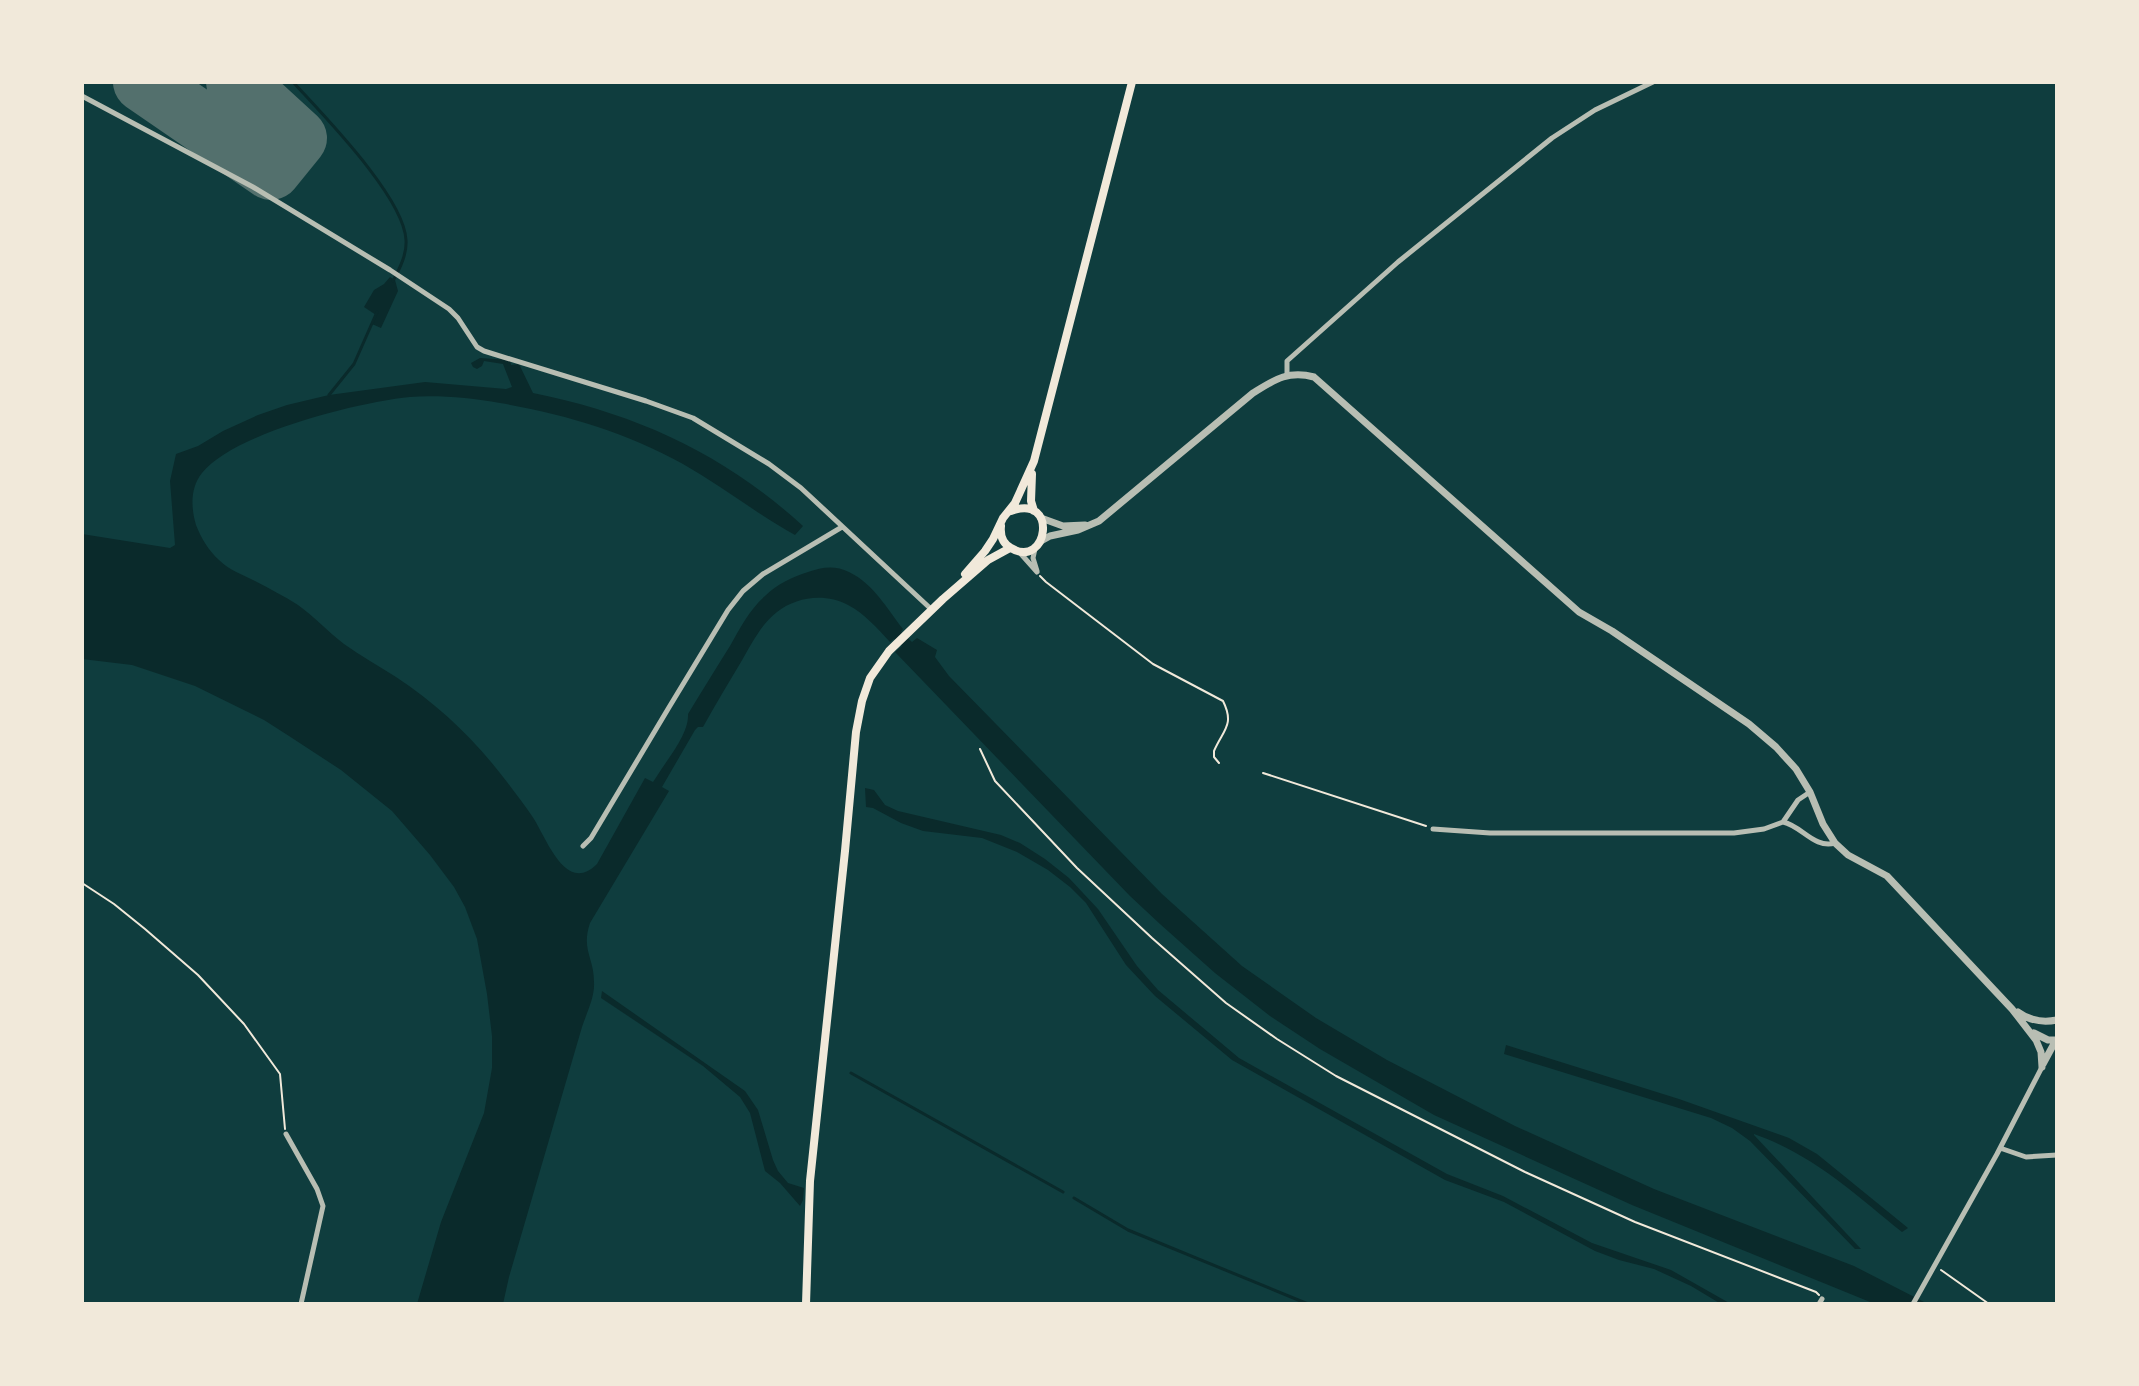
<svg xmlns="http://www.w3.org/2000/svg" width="2139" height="1386" viewBox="0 0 2139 1386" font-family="Mulish,sans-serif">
<rect width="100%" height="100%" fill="#0f3d3e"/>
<path fill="#0a2a2b" d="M 390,277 L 395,280 L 398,291 L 381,328 L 372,324 L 376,315 L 364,307 L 374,290 L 384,284 Z
M 480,358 L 510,360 L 511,365 L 519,364 L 533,393 C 637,414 724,454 803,526 L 795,535 C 757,514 722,486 683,464 C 626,432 564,414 500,403 C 471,398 439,395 410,397 C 359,402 234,433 202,473 C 190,488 191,508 196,525 C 201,538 209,551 219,560 C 229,570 243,575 255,581 C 270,589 284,596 298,605 C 315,617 328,632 344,644 C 361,656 379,666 396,677 C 439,705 476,741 507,782 C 515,793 524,804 532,816 C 546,836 565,896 597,864 L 645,778 L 653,782 L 657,776 C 668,758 689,734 688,714 C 702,691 716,668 730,646 C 740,628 750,609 765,596 C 777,584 792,577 808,572 C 822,567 835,565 849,572 C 874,584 887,609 903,629 L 901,632 L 912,642 L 917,638 L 937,650 L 935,657 L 949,676 L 1162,894 L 1242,966 L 1316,1018 L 1387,1060 L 1515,1126 L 1654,1189 L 1854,1266 L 1928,1304 L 1875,1304 L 1632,1205 L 1434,1115 L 1320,1049 L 1270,1016 L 1215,973 L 1160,924 L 1130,896 L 895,652 L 902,646 L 894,639 L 890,642 C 877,628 865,614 848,605 C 826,593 797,596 777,612 C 761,624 751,645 741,662 C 728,684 715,705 703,727 L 698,727 L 695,730 L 662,787 L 669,791 L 590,923 C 581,950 594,957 594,982 C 595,997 587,1012 582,1027 L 509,1277 L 503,1304 L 417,1304 L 441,1222 L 484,1113 L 492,1068 L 492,1036 L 487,994 L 477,939 L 465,907 L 454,887 L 430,855 L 392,811 L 341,770 L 289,736 L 264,720 L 195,686 L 132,665 L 82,659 L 82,534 L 170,548 L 175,545 L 170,481 L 176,454 L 198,446 L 223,431 L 258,415 L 287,405 L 329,395 L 425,382 L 506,389 L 512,387 L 503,364 L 484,361 L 482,366 L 477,369 L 473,367 L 471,363 Z
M 865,788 L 874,790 L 885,805 L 898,811 L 1001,835 L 1020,843 L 1045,859 L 1069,878 L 1098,909 L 1137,966 L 1158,990 L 1239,1058 L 1447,1174 L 1503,1196 L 1592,1243 L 1671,1270 L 1731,1304 L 1721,1304 L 1691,1286 L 1654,1269 L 1619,1260 L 1595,1251 L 1504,1202 L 1445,1180 L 1232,1060 L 1155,996 L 1126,965 L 1086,903 L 1070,887 L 1048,870 L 1017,852 L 982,838 L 923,831 L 901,823 L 873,808 L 866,807 Z
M 602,991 L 745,1091 L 758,1110 L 773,1160 L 778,1171 L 788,1183 L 804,1188 L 803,1200 L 800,1206 L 780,1183 L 765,1171 L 750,1113 L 740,1097 L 703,1066 L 601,998 Z
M 1506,1045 L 1679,1099 L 1789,1138 L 1817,1154 L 1908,1228 L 1902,1232 C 1855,1194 1812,1154 1754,1134 L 1754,1135 L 1861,1249 L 1855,1249 L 1750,1141 L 1732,1128 L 1711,1118 L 1504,1054 Z"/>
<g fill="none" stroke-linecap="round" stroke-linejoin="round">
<path stroke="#0a2a2b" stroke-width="3" d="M 293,82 C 323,115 404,197 406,240 C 407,254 400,268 393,281
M 329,395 L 354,364 L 377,312
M 851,1073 L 1063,1192
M 1074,1198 L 1128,1230 L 1308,1304"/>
<path stroke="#53706d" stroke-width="60" d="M 143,82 L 271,170 L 297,138 L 236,82"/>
<path stroke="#f1e9da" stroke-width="2" d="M 1040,576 L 1046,582 L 1153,664 L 1223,701 C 1235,725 1223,730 1214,751 L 1214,757 L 1219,763
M 980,749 L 995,781 L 1077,868 L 1152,938 L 1226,1003 L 1277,1039 L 1336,1076 L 1525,1172 L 1635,1222 L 1816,1292 L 1819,1295
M 1263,773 L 1426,826
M 82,883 L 114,904 L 145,929 L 198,975 L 244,1024 L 280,1074 L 285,1129
M 1941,1270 L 1989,1304"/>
<path stroke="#b8beb3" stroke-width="5" d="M 82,96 L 253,187 L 390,270 L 449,309 L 458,318 L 477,347 L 484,351 L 646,401 L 693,418 L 769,464 L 801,488 L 931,609
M 1287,375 L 1287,361 L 1398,262 L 1552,138 L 1595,110 L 1653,82
M 1035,549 L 1033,558 L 1037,571
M 1021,554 L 1037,572
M 1810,792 L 1798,800 L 1783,822 C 1802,826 1814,849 1835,843
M 1433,829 L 1490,833 L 1734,833 L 1764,829 L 1783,822
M 583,846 L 591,838 L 668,709 L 728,610 L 743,591 L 763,574 L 842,527
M 286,1134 L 317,1189 L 323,1206 L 301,1304
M 2000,1148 L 2026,1157 L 2057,1155
M 1819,1304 L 1822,1299
M 1913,1304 L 1997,1154 L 2042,1067"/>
<path stroke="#b8beb3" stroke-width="7" d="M 1041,518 L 1063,526 L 1085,525
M 1041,541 L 1050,536 L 1078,530 L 1099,521 L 1253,393 C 1274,380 1288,370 1314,377 L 1579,612 L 1612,631 L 1749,724 L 1776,747 L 1796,769 L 1810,792 L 1823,824 L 1835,843 L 1848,855 L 1887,876 L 2012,1009 L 2036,1040 L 2041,1052 L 2042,1067
M 2018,1012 C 2030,1021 2042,1023 2057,1020
M 2034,1033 L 2048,1040 L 2056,1040
M 2043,1064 L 2056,1040"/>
<path stroke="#f1e9da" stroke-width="8" d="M 1032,474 L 1031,501 L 1034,511
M 1001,526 C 1000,535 1002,543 1011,548 C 1048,570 1059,493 1011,511
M 965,574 L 985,551 L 993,539 L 1003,518 L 1015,503 L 1034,461 L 1132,82
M 806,1304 L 810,1181 L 845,851 L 856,732 L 862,701 L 870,678 L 889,651 L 943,599 L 988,560 L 1010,548"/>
</g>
<rect width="2139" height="1386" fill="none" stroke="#f1e9da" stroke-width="168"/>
</svg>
